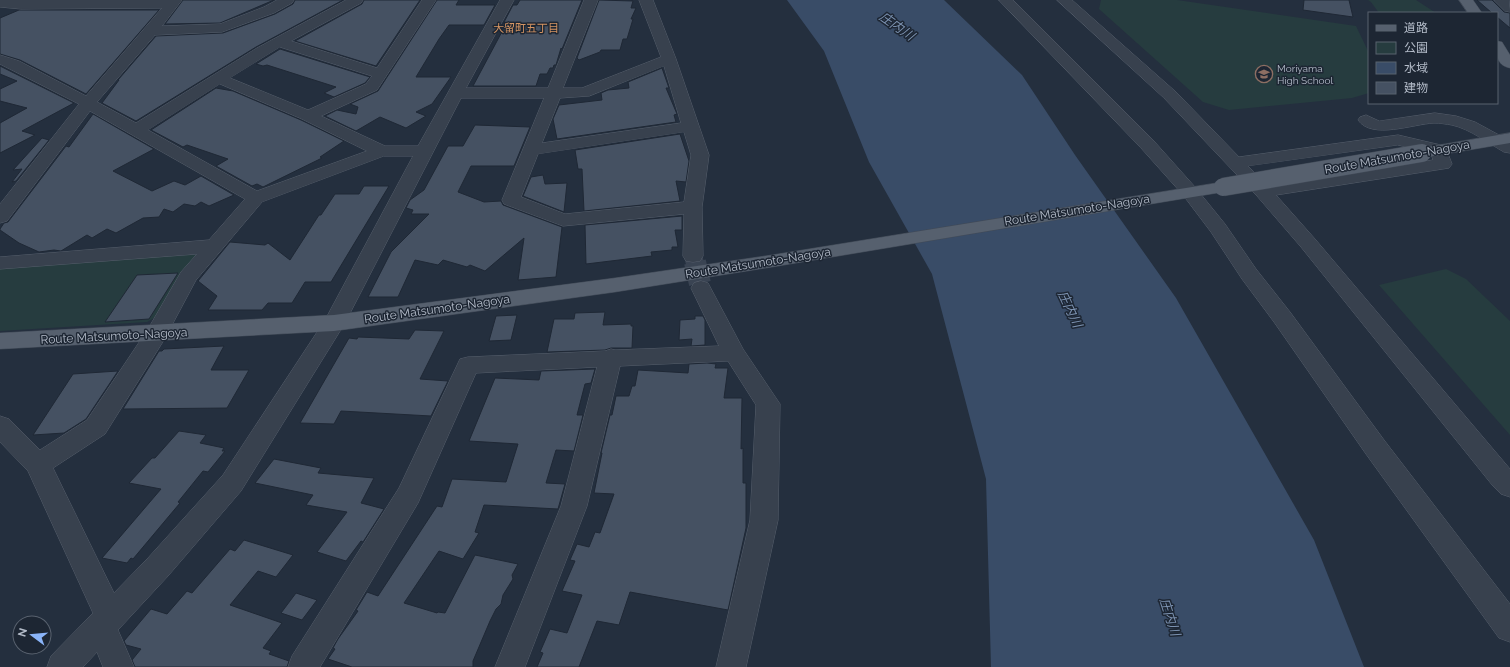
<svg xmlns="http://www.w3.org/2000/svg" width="1510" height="667" viewBox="0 0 1510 667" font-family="Raleway,'Noto Sans JP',sans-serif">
<rect width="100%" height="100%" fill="#242f3e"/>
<path fill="#263c3f" d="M 1101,0 L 1177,0 L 1356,26 L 1369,53 L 1369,93 L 1352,98 L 1229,110 L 1203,102 L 1099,9 Z
M 1368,0 L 1416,0 L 1436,13 L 1379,13 L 1371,2 Z
M 201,254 L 156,317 L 147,322 L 0,331 L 0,267 Z
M 1446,269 L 1466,279 L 1510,321 L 1510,435 L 1379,285 Z"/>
<path fill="#394c67" d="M 787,0 L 944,0 L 1022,75 L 1075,155 L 1176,298 L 1314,540 L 1364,667 L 991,667 L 986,479 L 932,274 L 869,162 L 824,51 Z"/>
<path fill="#455162" stroke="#1f2835" d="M 183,0 L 274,0 L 220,23 L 165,24 Z
M 295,0 L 343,0 L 256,47 L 136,121 L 102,103 L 119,80 L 118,80 L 156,36 L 223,33 L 275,14 L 293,4 Z
M 364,0 L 420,0 L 376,66 L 295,41 L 362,4 Z
M 437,0 L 459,0 L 456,5 L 495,5 L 484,25 L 449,25 L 439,39 L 416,77 L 451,77 L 432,104 L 416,112 L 426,116 L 406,128 L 380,117 L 356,131 L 325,116 L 337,110 L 356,114 L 358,107 L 350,104 L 378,91 Z
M 520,0 L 582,0 L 562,49 L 561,48 L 556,65 L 554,65 L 553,68 L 550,68 L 547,74 L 540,74 L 536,86 L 473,86 L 505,26 L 502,26 L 513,5 L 517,5 Z
M 599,0 L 633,1 L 631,8 L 636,8 L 631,19 L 633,19 L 627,39 L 623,39 L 620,50 L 601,50 L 600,52 L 579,60 L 577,58 Z
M 1304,0 L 1349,0 L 1353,17 L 1303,10 Z
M 1477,0 L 1492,0 L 1504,12 L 1510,13 L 1510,28 L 1497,17 L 1497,13 L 1492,13 Z
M 19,10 L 159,10 L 86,94 L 20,60 L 0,54 L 0,18 Z
M 280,49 L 370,77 L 365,83 L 334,97 L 324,93 L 336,87 L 267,65 L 263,66 L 256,64 Z
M 0,66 L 74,103 L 22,131 L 35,135 L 0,153 L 0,123 L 27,108 L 0,101 L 0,89 L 17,81 L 0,74 Z
M 662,68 L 669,88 L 666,88 L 677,114 L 674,115 L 676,122 L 557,139 L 553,119 L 559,105 L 602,100 L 601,93 L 608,90 L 629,88 L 628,82 Z
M 216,88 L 233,91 L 301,120 L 344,141 L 320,157 L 322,158 L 263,187 L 257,184 L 252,186 L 216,166 L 228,159 L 187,145 L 183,147 L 151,130 Z
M 93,114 L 154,149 L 113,171 L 152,191 L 174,181 L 185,185 L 201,176 L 234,195 L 209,206 L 201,202 L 195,206 L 184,204 L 173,212 L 164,209 L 159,217 L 143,218 L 116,233 L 107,229 L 92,238 L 87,235 L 61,251 L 54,250 L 39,252 L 19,243 L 0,230 L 0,229 L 4,223 L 8,222 L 66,146 L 69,147 Z
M 475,125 L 530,127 L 514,166 L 471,166 L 458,192 L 484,202 L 501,201 L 503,205 L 562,227 L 556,277 L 518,280 L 524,238 L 485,271 L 470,265 L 467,267 L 443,260 L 438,265 L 415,260 L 398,297 L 368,297 L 391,252 L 429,214 L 411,214 L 413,210 L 406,208 L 410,200 L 424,190 L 448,146 L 463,146 Z
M 680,134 L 689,161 L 686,182 L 676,181 L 680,201 L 584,211 L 582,169 L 578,169 L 575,150 Z
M 42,138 L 49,140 L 16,181 L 12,182 L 22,169 L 13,170 Z
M 543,175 L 545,184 L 567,183 L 564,212 L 523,196 L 531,177 Z
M 364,186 L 389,186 L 331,282 L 305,282 L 292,303 L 268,303 L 262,310 L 208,310 L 217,296 L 198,281 L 230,242 L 265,245 L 268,243 L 290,260 L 319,215 L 321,215 L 335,194 L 359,194 Z
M 682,216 L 682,230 L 675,230 L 678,247 L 672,247 L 672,250 L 651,252 L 652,256 L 586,264 L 585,225 Z
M 178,273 L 149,319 L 105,322 L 137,275 Z
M 605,312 L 603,325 L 631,324 L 631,326 L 633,326 L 632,348 L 611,348 L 605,350 L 547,352 L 554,319 L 574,319 L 575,313 Z
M 517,315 L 511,340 L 489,341 L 496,316 Z
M 695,316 L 703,316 L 705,320 L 705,345 L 691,346 L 692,339 L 679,340 L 680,320 L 695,319 Z
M 415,330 L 444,331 L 420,379 L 448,381 L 431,416 L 341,411 L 334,424 L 300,423 L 349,338 L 357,339 L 358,337 L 409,339 Z
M 224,346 L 211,370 L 249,370 L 227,408 L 123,409 L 159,351 L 162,351 L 164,349 Z
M 707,363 L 716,364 L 715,368 L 728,368 L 724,398 L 742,398 L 741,449 L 743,448 L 743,483 L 746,483 L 746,528 L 728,610 L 630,592 L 619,625 L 597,621 L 579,667 L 537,667 L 543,653 L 540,652 L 550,629 L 567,633 L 582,595 L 562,591 L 575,561 L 570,560 L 577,544 L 589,547 L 595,532 L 600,533 L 614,494 L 594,493 L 602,453 L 601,453 L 610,415 L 612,415 L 616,396 L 629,396 L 632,386 L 635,386 L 638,370 L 688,373 L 689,364 Z
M 595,369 L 591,383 L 585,384 L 577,415 L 583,415 L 574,451 L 556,450 L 546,483 L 565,484 L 558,509 L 484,505 L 475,532 L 479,533 L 463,559 L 439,551 L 404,603 L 437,613 L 438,612 L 445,613 L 475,555 L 518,564 L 512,575 L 513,579 L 503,595 L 501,604 L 496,609 L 490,621 L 473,661 L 473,667 L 352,667 L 328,659 L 335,649 L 333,648 L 338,639 L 358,611 L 356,610 L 367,592 L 378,596 L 437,506 L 442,507 L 452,479 L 506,482 L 518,444 L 469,441 L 495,378 L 539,380 L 541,371 Z
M 118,371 L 86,419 L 64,433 L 33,435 L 73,374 Z
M 179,431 L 206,435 L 200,443 L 224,448 L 222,451 L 225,451 L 208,472 L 203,471 L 178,502 L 180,503 L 133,559 L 131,558 L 127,563 L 102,558 L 161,489 L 129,483 L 152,458 L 155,458 Z
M 274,459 L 321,468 L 318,473 L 374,478 L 361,503 L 384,509 L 363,542 L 361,541 L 346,561 L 317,552 L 347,512 L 306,505 L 313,495 L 255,483 Z
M 244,540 L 293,555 L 276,577 L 258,571 L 230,605 L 282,623 L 263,648 L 271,651 L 269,654 L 289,661 L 287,667 L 135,667 L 132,660 L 141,649 L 126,645 L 124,641 L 151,609 L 167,614 L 187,591 L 192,593 L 230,549 L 235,551 Z
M 296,593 L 317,600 L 302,620 L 281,613 Z"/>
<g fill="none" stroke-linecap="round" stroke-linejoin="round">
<path stroke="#3a4453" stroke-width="18" stroke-dasharray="18 9" stroke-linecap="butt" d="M 693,256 L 695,263"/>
<path stroke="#3a4453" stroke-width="22" stroke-dasharray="22 11" stroke-linecap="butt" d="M 695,262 L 701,288"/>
<defs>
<path id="minor" d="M 0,0 L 182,0 L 162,26 L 220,24 L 264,7 L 277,0 L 294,0 L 292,3 L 274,13 L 222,32 L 155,35 L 97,102 L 136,123 L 257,48 L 346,0 L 363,0 L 361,3 L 291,41 L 377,68 L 422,0 L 436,0 L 377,90 L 321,116 L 385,146 L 418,146 L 500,0 L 514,0 L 466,88 L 548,88 L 584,0 L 598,0 L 563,88 L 582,88 L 661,57 L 639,0 L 653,0 L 676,59 L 709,155 L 702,207 L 703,256 L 700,261 L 693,262 L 686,261 L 683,256 L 684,214 L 563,226 L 504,204 L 502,200 L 544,98 L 461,98 L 345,323 L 241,491 L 168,576 L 118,630 L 134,667 L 103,667 L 97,652 L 83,667 L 47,667 L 51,656 L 93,613 L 28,471 L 0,442 L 0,416 L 9,419 L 40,450 L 87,420 L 148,329 L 181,272 L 197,254 L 0,269 L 0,257 L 209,240 L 245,199 L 90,111 L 7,221 L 0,223 L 0,204 L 79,104 L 0,64 L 0,55 L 19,61 L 86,96 L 162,8 L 21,9 L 0,7 ZM 280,47 L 372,76 L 366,84 L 308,110 L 230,78 ZM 664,66 L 681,123 L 542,143 L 560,98 L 589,96 ZM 220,84 L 302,119 L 367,151 L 257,191 L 148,130 ZM 684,132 L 691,155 L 684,202 L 565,214 L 521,197 L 538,154 ZM 384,156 L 413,156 L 325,320 L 223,475 L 148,558 L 114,593 L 53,468 L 105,434 L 164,340 L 196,280 L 262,202 Z
M 999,0 L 1013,0 L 1153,140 L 1195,187 L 1225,224 L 1256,269 L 1290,312 L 1384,440 L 1510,604 L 1510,642 L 1499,638 L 1366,454 L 1274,322 L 1242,279 L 1211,232 L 1183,195 L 1141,148 Z
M 1057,0 L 1072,0 L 1176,92 L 1239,157 L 1398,135 L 1445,146 L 1452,164 L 1449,168 L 1276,195 L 1315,239 L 1510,469 L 1510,497 L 1501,494 L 1493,486 L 1301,247 L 1257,196 L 1164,98 ZM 1398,145 L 1431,153 L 1433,160 L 1267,186 L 1248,166 Z
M 1494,0 L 1509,0 L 1510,12 L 1505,11 Z
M 1435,113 L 1456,116 L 1475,122 L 1510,141 L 1510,153 L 1504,152 C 1488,143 1470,129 1452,125 C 1446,124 1440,123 1434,123 C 1413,124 1372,140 1358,120 L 1360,117 L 1366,115 L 1379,121 Z
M 701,281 L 708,283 L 743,349 L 780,404 L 778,520 L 746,667 L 716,667 L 750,520 L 756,405 L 728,361 L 620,366 L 587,506 L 525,667 L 495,667 L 561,506 L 597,367 L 476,373 L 418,503 L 320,667 L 288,667 L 292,656 L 399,488 L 460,359 L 468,357 L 605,351 L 611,349 L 615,350 L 719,346 L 691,288 L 694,283 Z"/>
<path id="major" d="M 1459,0 L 1473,0 L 1482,13 L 1468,13 Z
M 1497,41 L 1502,42 L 1510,55 L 1510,68 C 1495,65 1497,53 1497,41 Z
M 1510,133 L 1510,143 L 1422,158 L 1416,157 L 1413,153 L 1416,149 L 1422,148 Z
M 1223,182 L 1229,183 L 1232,187 L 1229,191 L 772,267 L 615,292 L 334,331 L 0,349 L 0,333 L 334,315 L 615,278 L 772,255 Z"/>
</defs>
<use href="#minor" stroke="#565f6c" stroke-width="1"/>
<use href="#major" stroke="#414a57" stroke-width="1"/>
<use href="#minor" fill="#38414e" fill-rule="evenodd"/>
<use href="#major" fill="#56606e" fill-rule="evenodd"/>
<defs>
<path id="major-bridge" d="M 1223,187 L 1422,153"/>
</defs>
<use href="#major-bridge" stroke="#414a57" stroke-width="19" stroke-linecap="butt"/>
<use href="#major-bridge" stroke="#56606e" stroke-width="18"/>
</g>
<defs>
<symbol id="school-ring" viewBox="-11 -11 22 22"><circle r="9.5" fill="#1d2633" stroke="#8d6e63" stroke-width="1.5"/><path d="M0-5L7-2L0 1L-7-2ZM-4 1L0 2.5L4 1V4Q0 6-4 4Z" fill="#8d6e63"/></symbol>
</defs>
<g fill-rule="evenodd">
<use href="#school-ring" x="1254" y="64" width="20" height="20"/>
</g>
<g text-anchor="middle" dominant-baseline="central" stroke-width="3" stroke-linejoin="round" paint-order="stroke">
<g font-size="10" fill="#b4bcc9" stroke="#1d2633" text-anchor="start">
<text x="1277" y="68">Moriyama<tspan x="1277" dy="12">High School</tspan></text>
</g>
<g font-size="11" fill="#d59563" stroke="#1d2633">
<text x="526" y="28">大留町五丁目</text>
</g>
<g font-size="12" fill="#b4bcc9" stroke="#1d2633">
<text transform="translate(1397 157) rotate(-10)">Route Matsumoto-Nagoya</text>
<text transform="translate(1077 210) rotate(-9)">Route Matsumoto-Nagoya</text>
<text transform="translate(758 263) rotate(-9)">Route Matsumoto-Nagoya</text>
<text transform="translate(437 309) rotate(-8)">Route Matsumoto-Nagoya</text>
<text transform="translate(114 336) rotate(-3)">Route Matsumoto-Nagoya</text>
</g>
<g font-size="13" font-style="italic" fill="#7c92b1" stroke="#1d2633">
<text transform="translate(897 26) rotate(35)">庄内川</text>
<text transform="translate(1070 309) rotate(65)">庄内川</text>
<text transform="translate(1170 617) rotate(72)">庄内川</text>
</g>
</g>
<rect x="1368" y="12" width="130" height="92" fill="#1d2633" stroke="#59626f"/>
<rect x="1376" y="25" width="20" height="6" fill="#56606e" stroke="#59626f"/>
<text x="1404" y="32" font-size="12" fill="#b4bcc9">道路</text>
<rect x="1376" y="42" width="20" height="12" fill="#263c3f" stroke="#59626f"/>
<text x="1404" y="52" font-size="12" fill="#b4bcc9">公園</text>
<rect x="1376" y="62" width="20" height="12" fill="#394c67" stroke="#59626f"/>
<text x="1404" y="72" font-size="12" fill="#b4bcc9">水域</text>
<rect x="1376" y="82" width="20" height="12" fill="#455162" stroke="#59626f"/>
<text x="1404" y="92" font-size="12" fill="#b4bcc9">建物</text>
<g transform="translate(32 635) rotate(286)"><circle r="19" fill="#1d2633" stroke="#59626f"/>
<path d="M0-3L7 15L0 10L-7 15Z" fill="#8ab4f8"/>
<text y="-6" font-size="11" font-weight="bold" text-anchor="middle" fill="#b4bcc9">N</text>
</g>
</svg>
